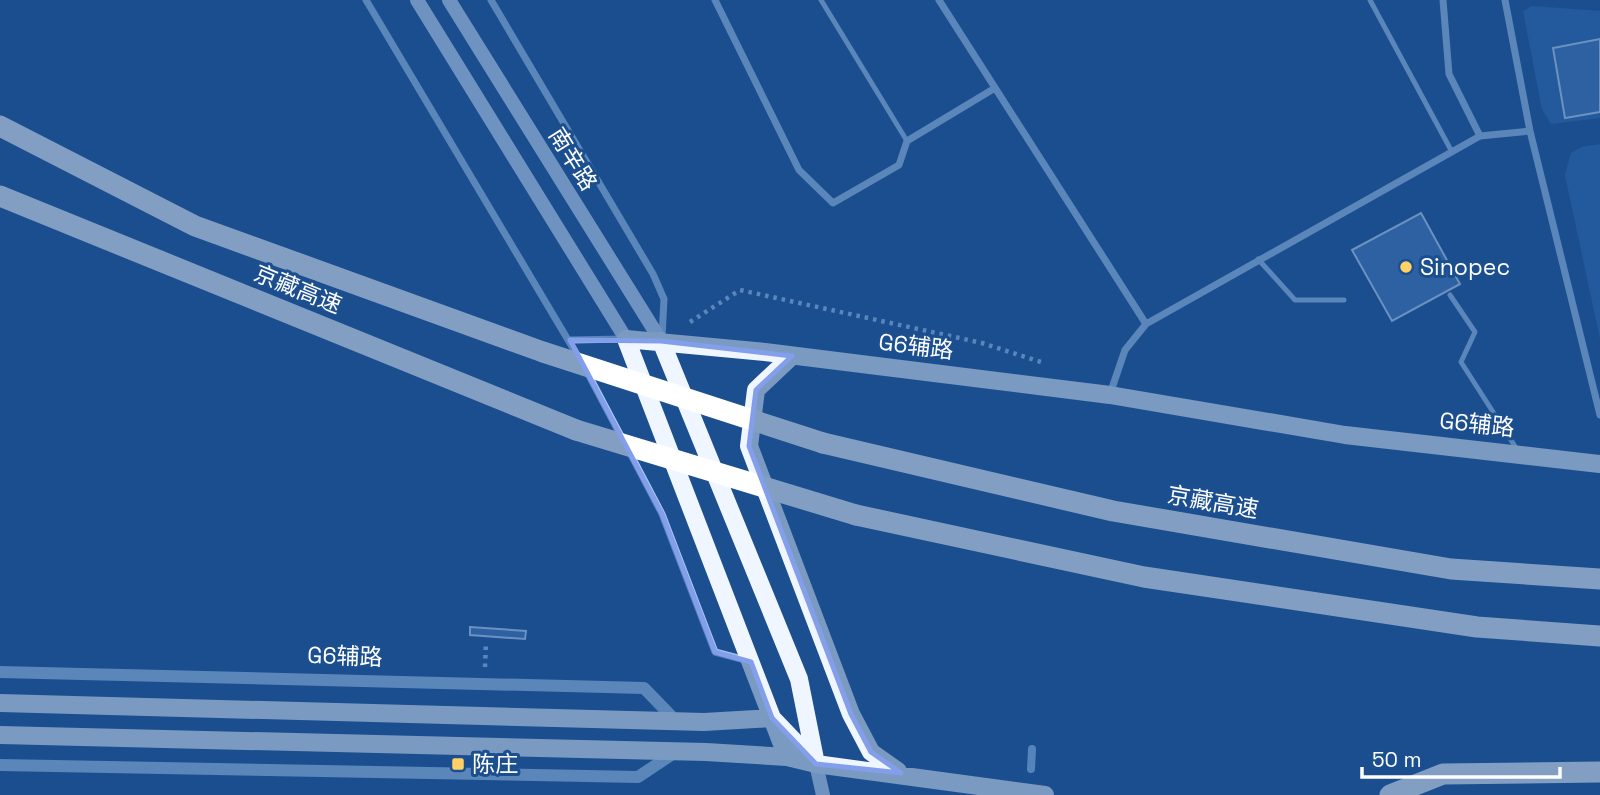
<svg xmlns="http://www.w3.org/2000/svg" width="1600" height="795" viewBox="0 0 1600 795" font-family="'Space Grotesk','Noto Sans SC',sans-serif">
<rect width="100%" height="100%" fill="#1b4f8f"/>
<path fill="#2e69ad" d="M 1532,6 L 1600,11 L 1600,118 L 1551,124 L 1542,109 L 1523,11 Z
M 1600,144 L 1600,339 L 1565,175 L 1571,153 L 1582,147 Z"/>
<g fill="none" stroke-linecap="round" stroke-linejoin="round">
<path stroke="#9cc4f0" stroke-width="8" d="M 1031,769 L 1032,749"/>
</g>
<path fill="#4478b7" stroke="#cfe3fa" stroke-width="2" d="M 1600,39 L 1600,112 L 1565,118 L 1553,48 Z
M 1421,213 L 1460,284 L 1392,321 L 1352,250 Z
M 470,627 L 526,631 L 525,639 L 470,635 Z"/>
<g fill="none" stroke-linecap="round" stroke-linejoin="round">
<path stroke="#a9c9ee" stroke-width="4.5" stroke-dasharray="3.5 5" stroke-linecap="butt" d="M 690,322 L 740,290 L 982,343 L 1044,363
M 485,667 L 486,643"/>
<path stroke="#a9c9ee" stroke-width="5" d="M 821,0 L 907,141
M 1370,0 L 1452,152
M 1258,259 L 1295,300 L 1344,300
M 1450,295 L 1475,332 L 1461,362 L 1518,451"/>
<path stroke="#a9c9ee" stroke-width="7" d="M 366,0 L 580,360
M 491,0 L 653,274 L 664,299 L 662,337
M 715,0 L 799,170 L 833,203 L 899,165 L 907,141 L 995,88
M 939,0 L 1146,324
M 1443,0 L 1449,74 L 1480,136
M 1505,0 L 1530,131 L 1600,415
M 570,340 L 626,339
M 586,370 L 623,440
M 1110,394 L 1125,350 L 1146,324 L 1480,136 L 1530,131
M 629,451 L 662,514 L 715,652 L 749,661"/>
<path stroke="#a9c9ee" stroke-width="12" d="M 0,672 L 644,688 L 676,721
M 0,765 L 638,777 L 677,751"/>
<path stroke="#d6e6fa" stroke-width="14" d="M 417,0 L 626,339
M 449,0 L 661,341
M 816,764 L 823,795"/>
<path stroke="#f0f6ff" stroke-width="18" d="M 661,341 L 799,679 L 816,764
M 792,356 L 756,390 L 749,446 L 851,714 L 871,752 L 898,771
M 0,703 L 704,722 L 772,718 L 816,764
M 0,735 L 706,752 L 787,757 L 816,764 L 1045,795
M 787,757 L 626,339 L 765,352 L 1110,395 L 1345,435 L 1600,464"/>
<path stroke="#fff" stroke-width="21" d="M 0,126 L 195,226 L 543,352
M 0,196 L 576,430
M 823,443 L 1113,511 L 1451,569 L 1600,579
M 856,515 L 1144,577 L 1477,627 L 1600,636
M 1390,795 L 1443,774 L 1600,772"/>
<path stroke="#fff" stroke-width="21" d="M 543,352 L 823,443
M 576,430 L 856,515"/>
</g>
<path d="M0 0H1600V795H0ZM 570,340 L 661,341 L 792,356 L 756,390 L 749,446 L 851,714 L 871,752 L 901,773 L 816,764 L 772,718 L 751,662 L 715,652 L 662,514 Z" fill="#1b4f8f" fill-opacity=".55" fill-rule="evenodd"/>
<path fill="none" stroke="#839eea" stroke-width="5" stroke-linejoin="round" d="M 570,340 L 661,341 L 792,356 L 756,390 L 749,446 L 851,714 L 871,752 L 901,773 L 816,764 L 772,718 L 751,662 L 715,652 L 662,514 Z"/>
<g fill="#ffd166" stroke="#1b4f8f" stroke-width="2.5">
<circle cx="1406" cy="267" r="7"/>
<rect x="451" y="757" width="14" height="14" rx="3.5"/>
</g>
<g text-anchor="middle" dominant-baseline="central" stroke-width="6" stroke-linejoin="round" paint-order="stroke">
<g font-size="23" fill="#fff" stroke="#1b4f8f">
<text transform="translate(573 159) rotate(58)">南辛路</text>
<text transform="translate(298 289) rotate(22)">京藏高速</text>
<text transform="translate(916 346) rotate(7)">G6辅路</text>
<text transform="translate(1477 424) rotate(6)">G6辅路</text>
<text transform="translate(1213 502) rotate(10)">京藏高速</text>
<text transform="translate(345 656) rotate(2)">G6辅路</text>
</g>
<g font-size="23" fill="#fff" stroke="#1b4f8f" text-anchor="start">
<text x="1420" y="267">Sinopec</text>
<text x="472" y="764">陈庄</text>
</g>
</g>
<path d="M1362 767v10h198v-10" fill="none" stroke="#ffffff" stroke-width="3.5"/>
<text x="1372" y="767" font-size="21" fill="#ffffff" stroke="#1b4f8f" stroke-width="5" paint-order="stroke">50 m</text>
</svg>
